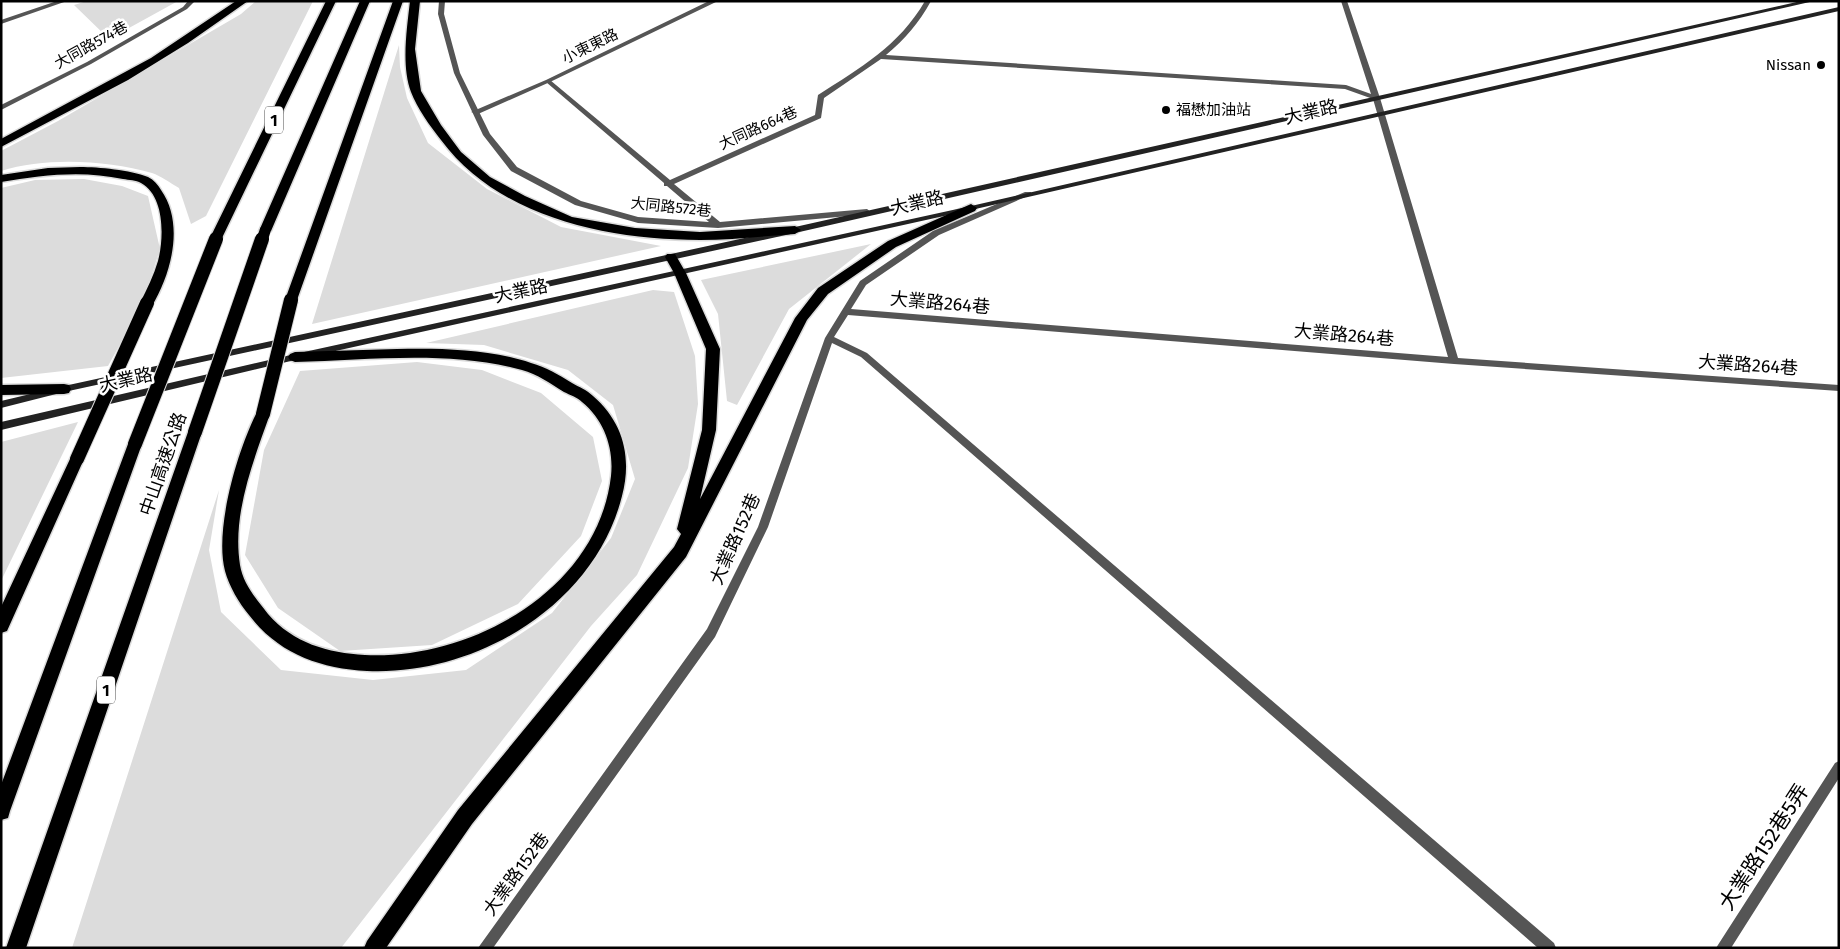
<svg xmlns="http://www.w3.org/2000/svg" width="1840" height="949" viewBox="0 0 1840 949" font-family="'Fira Sans','Noto Sans TC',sans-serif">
<rect width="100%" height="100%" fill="#fff"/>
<path fill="#dcdcdc" d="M 87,1 L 178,1 L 109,39 L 74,5 Z
M 256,1 L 313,1 L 206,216 L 191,224 L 179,188 C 170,183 161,176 152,173 C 106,160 46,157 1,171 L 1,151 L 58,121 L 241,14 Z
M 399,45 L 400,67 L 407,98 L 428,143 L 487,189 L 561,227 L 661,246 L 312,324 Z
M 84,179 L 122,186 L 148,196 L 160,249 L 142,305 L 108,366 L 1,378 L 1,188 L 35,180 Z
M 871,244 L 789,309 L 737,405 L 727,401 L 718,314 L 701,280 Z
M 653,290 L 674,292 L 695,356 L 698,404 L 688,468 L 637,575 L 591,626 L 341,948 L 72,948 L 219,490 L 209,550 L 221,612 L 281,670 L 373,680 L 466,670 L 552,613 L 611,538 L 635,479 L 613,405 L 568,370 L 484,345 L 426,343 Z
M 417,362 L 482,370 L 541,393 L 593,437 L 602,481 L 581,536 L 518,604 L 432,645 L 340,651 L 278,608 L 245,555 L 264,450 L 300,371 Z
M 78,422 L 1,581 L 1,442 Z"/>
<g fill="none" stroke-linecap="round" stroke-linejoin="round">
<defs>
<path id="highway" d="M 236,1 L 248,1 L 188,43 L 128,80 L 1,147 L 1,139 L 151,58 Z
M 326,1 L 336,1 L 222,238 L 220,241 L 212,241 L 210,238 Z
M 360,1 L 370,1 L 271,231 L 265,235 L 261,234 L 259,231 Z
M 393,1 L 403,1 L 297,300 L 296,303 L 286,303 L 285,300 Z
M 410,1 L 420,1 L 415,49 L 421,91 L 441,125 L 461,152 L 490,177 L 525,196 L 572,217 L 635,228 L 700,232 L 795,226 L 801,230 L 795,234 C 764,236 732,240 700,240 C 608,240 499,218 441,140 C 430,126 417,108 411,92 C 401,66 407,28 410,1 Z
M 80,167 C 99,167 130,170 148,177 C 154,180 158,185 161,190 C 185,224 171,274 152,306 L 142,306 L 140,303 C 147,289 154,275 158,261 C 164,238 165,196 141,183 C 136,180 129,180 123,179 C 82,170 42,175 1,182 L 1,175 L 48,168 Z
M 971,204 L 977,208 L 975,211 L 896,247 L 828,294 L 807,320 L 686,557 L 472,824 L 386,948 L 364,948 L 367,941 L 458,810 L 674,547 L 681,534 L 677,529 L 702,430 L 706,349 L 674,273 L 665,257 L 667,254 L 675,254 L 686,273 L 720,349 L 716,430 L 700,499 L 795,318 L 818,288 L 888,241 Z
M 397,349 C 440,348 490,349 531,363 C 546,367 559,375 572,383 C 579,387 587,390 593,396 C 624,423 632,458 622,496 C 595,605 476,676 367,671 C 319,668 279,654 249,615 C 239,603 229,586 225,571 C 214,529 238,448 258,410 L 263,409 L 268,410 L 270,414 C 253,462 232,514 240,565 C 243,584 257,600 268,614 C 293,643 328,653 365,655 C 471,660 598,590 611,476 C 614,448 604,420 582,402 C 577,397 570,395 564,392 C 551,384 537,374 522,370 C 449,350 370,360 295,362 L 290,360 L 288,357 L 290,354 L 295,352 Z
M 64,384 L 69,385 L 71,389 L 69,393 L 64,394 L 1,395 L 1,385 Z
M 195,426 L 200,428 L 202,432 L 26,948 L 6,948 L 188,432 L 190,428 Z
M 135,438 L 140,440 L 142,444 L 10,811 L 8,818 L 1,820 L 1,785 L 128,444 L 130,440 Z
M 77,453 L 82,455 L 84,459 L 7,631 L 1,633 L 1,607 L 70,459 L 72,455 Z"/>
</defs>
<use href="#highway" stroke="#dbdbdb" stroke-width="3"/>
<path fill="#555" fill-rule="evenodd" d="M 57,1 L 67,1 L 1,24 L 1,20 Z
M 188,1 L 195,1 L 187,9 L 91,64 L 1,110 L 1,105 L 87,62 L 183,7 Z
M 439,1 L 445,1 L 444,14 L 460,73 L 490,134 L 517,167 L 581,201 L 638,217 L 709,222 L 667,186 L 664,186 L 664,183 L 546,82 L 546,80 L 550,80 L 670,180 L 815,115 L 818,95 C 860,68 899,46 925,1 L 931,1 C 919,23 905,39 886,55 L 1346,85 L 1371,94 L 1341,1 L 1347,1 L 1380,98 L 1458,358 L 1839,385 L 1839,391 L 1454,364 L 848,315 L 834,337 L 867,353 L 1554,943 L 1556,948 L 1538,948 L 861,357 L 832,343 L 768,527 L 715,637 L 493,948 L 478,948 L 707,629 L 758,527 L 825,338 L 860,281 L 933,231 L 1025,192 L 1031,192 L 1032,194 L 939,235 L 866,285 L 851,309 L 1448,357 L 1373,99 L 1345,89 L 881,59 L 824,98 L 821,118 L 674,184 L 720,222 L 867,209 L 871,212 L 870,214 L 718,228 L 638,223 L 575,205 L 511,171 L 483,135 L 454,73 L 438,14 Z
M 1839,761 L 1839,778 L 1731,948 L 1716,948 L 1835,763 Z"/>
<path fill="#555" fill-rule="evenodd" d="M 709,1 L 718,1 L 550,82 L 478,114 L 471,112 L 546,80 Z"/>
<path fill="#222" fill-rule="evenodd" d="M 1801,1 L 1814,1 L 795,233 L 64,392 L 1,408 L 1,401 L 64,386 L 795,227 Z
M 1839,7 L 1839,11 L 971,210 L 295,360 L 1,430 L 1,422 L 295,354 L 971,206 Z"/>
<use href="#highway" fill="#000" fill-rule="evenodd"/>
<defs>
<path id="highway-bridge-far1" d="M 215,240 L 216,238
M 262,240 L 265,231"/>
<path id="highway-bridge" d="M 263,414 L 291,300
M 195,432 L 262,239
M 135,444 L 216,239
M 77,459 L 147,303"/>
</defs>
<use href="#highway-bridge-far1" stroke="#dbdbdb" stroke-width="12" stroke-linecap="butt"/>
<use href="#highway-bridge" stroke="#dbdbdb" stroke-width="16" stroke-linecap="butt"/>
<use href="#highway-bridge-far1" stroke="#000" stroke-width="11"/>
<use href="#highway-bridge" stroke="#000" stroke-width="14"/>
</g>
<g fill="#000" stroke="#fff" stroke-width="2">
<circle cx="1821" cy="65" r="5"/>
<circle cx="1166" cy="110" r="5"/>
</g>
<g text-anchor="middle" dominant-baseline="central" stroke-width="5" stroke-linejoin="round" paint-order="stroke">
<g font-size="15" fill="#000" stroke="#fff">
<text transform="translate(91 45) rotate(-29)">大同路574巷</text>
<text transform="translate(590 46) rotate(-26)">小東東路</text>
<text transform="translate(758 128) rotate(-24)">大同路664巷</text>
<text transform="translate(671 207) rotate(6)">大同路572巷</text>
</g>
<g font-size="15" fill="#000" stroke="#fff" text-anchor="end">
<text x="1811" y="65">Nissan</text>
<text x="1176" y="110" text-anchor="start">福懋加油站</text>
</g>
<g fill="#fff" stroke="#4c4c4c" stroke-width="1">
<rect x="265" y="106.5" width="18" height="27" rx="4"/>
<rect x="97" y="676.5" width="18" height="27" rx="4"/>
</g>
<g font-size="16" font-weight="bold" fill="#000">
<text x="274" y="120">1</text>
<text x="106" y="690">1</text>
</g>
<g font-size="18" fill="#000" stroke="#fff">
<text transform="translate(1311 112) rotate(-13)">大業路</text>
<text transform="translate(917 203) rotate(-13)">大業路</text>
<text transform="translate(521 291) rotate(-12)">大業路</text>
<text transform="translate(940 303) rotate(5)">大業路264巷</text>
<text transform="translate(1344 335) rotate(5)">大業路264巷</text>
<text transform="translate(1748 365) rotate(4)">大業路264巷</text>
<text transform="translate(126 380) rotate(-13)">大業路</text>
<text transform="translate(163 464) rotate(-71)">中山高速公路</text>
<text transform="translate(735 539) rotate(-66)">大業路152巷</text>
<text transform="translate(516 874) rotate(-54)">大業路152巷</text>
</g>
<g font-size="21" fill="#000" stroke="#fff">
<text transform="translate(1764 847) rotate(-57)">大業路152巷5弄</text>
</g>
</g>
<rect width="1840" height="949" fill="none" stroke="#000000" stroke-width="5"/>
</svg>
